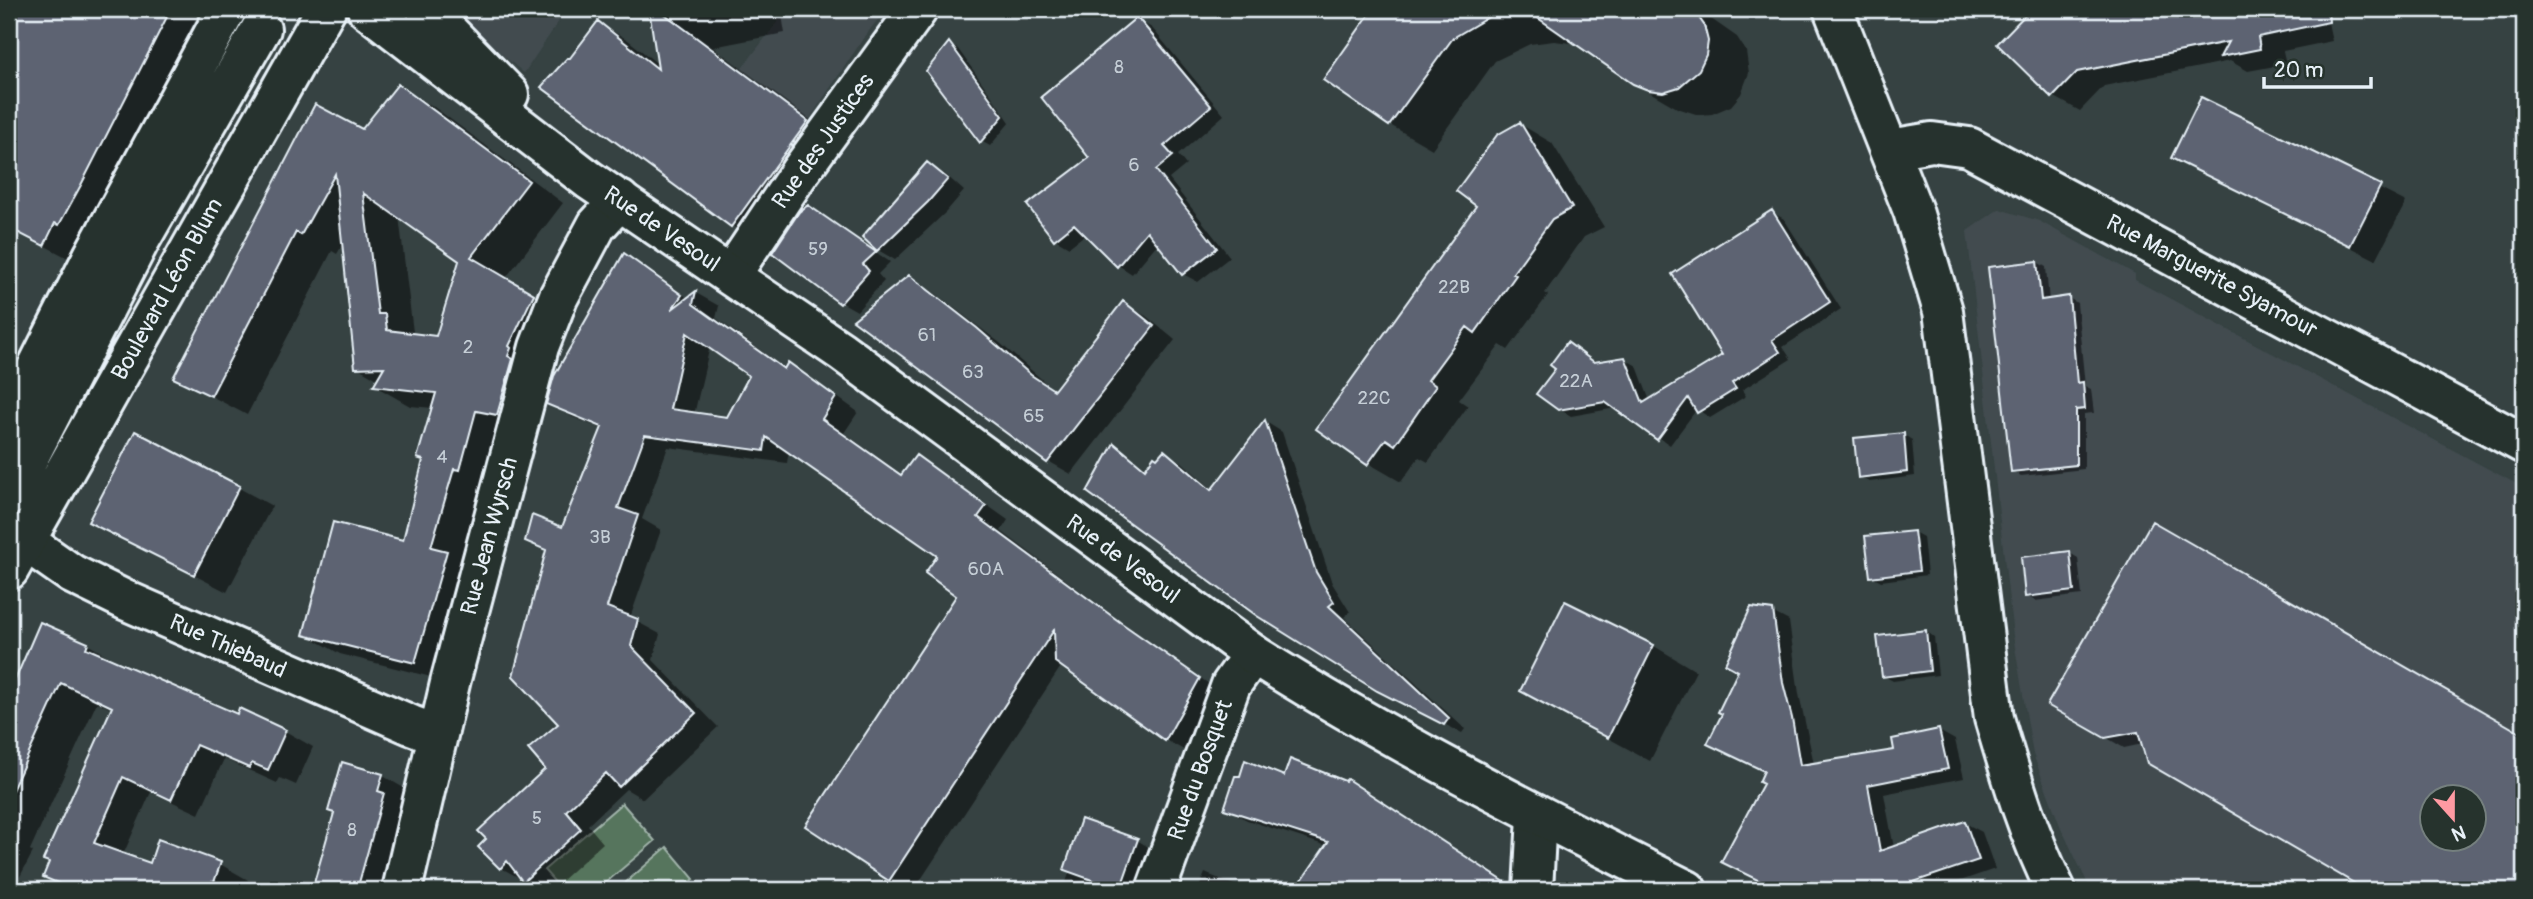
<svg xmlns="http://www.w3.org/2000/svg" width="2533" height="899" viewBox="0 0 2533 899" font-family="Pangolin,sans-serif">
<rect width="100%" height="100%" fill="#364242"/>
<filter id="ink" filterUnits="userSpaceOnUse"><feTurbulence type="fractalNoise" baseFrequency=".0143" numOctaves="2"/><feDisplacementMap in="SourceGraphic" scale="14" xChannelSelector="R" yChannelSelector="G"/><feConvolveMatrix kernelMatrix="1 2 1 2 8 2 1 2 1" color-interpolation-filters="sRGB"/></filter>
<g filter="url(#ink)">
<path fill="#424c50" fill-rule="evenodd" d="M 456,9 L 567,9 L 524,73 L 506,58 Z
M 786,9 L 886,9 L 865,36 L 808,121 L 740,71 L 785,12 Z
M 1999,209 L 2039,221 L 2135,274 L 2135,280 L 2524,488 L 2524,890 L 2091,890 L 2061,828 L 2033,754 L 2013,635 L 1967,231 ZM 2432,797 L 2474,797 L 2474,839 L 2432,839 Z"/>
<path fill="#57755d" stroke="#a0b3aa" stroke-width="2" d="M 622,803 L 655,841 L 597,890 L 562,890 L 544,870 Z
M 667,847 L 694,879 L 680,890 L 617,890 Z"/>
<path fill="#0007" fill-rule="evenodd" d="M 9,9 L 195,9 L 193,14 L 197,16 L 105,198 L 84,237 L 79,235 L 68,258 L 9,227 Z
M 650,9 L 781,9 L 785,33 L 713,47 L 836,139 L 761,242 L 732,226 L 571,59 L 599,23 L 628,40 L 659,65 Z
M 1375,9 L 1697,9 L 1737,37 L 1746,51 L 1749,73 L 1741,94 L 1731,106 L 1712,114 L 1699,115 L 1677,108 L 1634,83 L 1579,44 L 1554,41 L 1530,44 L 1495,61 L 1432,149 L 1390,125 L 1325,79 Z
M 2027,9 L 2322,9 L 2326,13 L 2332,41 L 2283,51 L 2286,64 L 2248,71 L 2230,61 L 2104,86 L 2080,111 L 2053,96 L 2024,18 L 2018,12 Z
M 1137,20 L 1152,28 L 1224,115 L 1178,155 L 1186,165 L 1169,179 L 1230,257 L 1198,282 L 1183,274 L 1158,243 L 1132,274 L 1118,265 L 1086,234 L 1069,247 L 1055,239 L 1091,159 Z
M 949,45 L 958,49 L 1010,122 L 990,146 L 981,141 Z
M 398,86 L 434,107 L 563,203 L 505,279 L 568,316 L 451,682 L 340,654 L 305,634 L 404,542 L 424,461 L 433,408 L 410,406 L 375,386 L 379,380 L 357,367 L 344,242 L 337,254 L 332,251 L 247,415 L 175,377 ZM 399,216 L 461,261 L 437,338 L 418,336 L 413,332 Z
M 2202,99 L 2406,202 L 2376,260 L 2173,157 Z
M 1520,124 L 1552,143 L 1604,227 L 1584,237 L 1545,293 L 1548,295 L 1508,350 L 1500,345 L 1459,400 L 1468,406 L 1428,462 L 1419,457 L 1401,482 L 1368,463 L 1319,429 L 1479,206 Z
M 928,164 L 945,174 L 964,191 L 946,212 L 895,260 L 878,250 Z
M 1772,212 L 1784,219 L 1841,309 L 1783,347 L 1791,359 L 1742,390 L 1746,396 L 1710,418 L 1697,409 L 1670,445 L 1616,408 L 1571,416 L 1559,409 L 1558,368 L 1568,344 L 1596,363 L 1625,359 L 1637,366 L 1650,401 L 1724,355 Z
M 824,217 L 890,262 L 878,274 L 884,281 L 857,311 L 841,302 Z
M 625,256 L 648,269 L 689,299 L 696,293 L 719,306 L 716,318 L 786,369 L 789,365 L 811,378 L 858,412 L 844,433 L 903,475 L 916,457 L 939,471 L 1008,520 L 1001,531 L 1143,638 L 1222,693 L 1189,753 L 1166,740 L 1062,665 L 914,890 L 908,890 L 890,880 L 958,595 L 939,555 L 789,451 L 787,463 L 668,447 L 642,519 L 661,530 L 630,618 L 660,634 L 653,660 L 718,727 L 643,799 L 626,789 L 588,825 L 603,843 L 551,890 L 542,890 L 501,868 L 548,770 L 561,724 L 547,552 L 527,541 L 563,530 L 603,429 L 572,417 L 549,403 ZM 710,346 L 752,375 L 728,419 L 694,415 Z
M 2037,262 L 2046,267 L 2049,301 L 2069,298 L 2077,303 L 2085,386 L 2091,389 L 2094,413 L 2084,414 L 2084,469 L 2021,476 L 2012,471 Z
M 909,277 L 932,291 L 1000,343 L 1055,391 L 1123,303 L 1146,316 L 1175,340 L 1071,474 L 1048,461 Z
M 1266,422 L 1282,432 L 1332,583 L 1350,612 L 1344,617 L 1465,729 L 1462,733 L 1396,700 L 1115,445 L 1148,469 L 1165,452 L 1182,462 L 1213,490 Z
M 1904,435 L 1912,440 L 1915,476 L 1869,482 L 1860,477 Z
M 239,488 L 272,506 L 227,592 L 90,522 Z
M 2153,524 L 2524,736 L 2524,890 L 2369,890 L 2149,762 L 2143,744 L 2124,748 L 2049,704 ZM 2432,797 L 2474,797 L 2474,839 L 2432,839 Z
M 1914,532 L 1923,537 L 1927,575 L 1881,581 L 1872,576 Z
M 2070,553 L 2078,558 L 2082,595 L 2035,601 L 2027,596 Z
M 1566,604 L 1654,646 L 1696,671 L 1650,761 L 1564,714 Z
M 1772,612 L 1789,621 L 1799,694 L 1814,764 L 1897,751 L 1939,731 L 1955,740 L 1964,778 L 1884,794 L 1894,848 L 1965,823 L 1982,832 L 1995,869 L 1943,887 L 1945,890 L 1779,890 L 1723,862 L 1765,784 L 1766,772 L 1709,743 Z
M 41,624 L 87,644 L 123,665 L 238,716 L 285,731 L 313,747 L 296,785 L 280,778 L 277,783 L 224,759 L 199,814 L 151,792 L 123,855 L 151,865 L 159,842 L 220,864 L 248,880 L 245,890 L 70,890 L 45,876 L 122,690 L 119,689 L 109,708 L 97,702 L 30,850 L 33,852 L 16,884 L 18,885 L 15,890 L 9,890 L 9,698 Z
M 1926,631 L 1934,637 L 1938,675 L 1893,681 L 1884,676 Z
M 344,764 L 383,776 L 425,800 L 405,890 L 314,890 L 335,814 Z
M 1285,778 L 1368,793 L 1516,890 L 1297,890 L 1327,846 L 1247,820 L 1226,809 Z
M 1137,840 L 1150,848 L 1136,890 L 1063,890 L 1070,871 Z
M 1205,873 L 1244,889 L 1247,890 L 1198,890 Z"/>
<path fill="#5d6472" stroke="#e8f1f8" stroke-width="2" fill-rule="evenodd" d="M 9,9 L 171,9 L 81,185 L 59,225 L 55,223 L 44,246 L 9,228 Z
M 649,9 L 658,9 L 808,121 L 731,227 L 541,87 L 567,58 L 570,58 L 598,21 L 658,69 Z
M 1373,9 L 1502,9 L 1453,38 L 1389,126 L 1323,80 Z
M 1525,9 L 1693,9 L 1704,25 L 1708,41 L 1706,55 L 1699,70 L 1679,87 L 1663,92 L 1648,90 L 1633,84 Z
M 2031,9 L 2328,9 L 2329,22 L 2258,37 L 2260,49 L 2220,57 L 2228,42 L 2077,72 L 2052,98 L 1997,44 Z
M 1137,17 L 1211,106 L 1164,146 L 1173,156 L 1156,170 L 1217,248 L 1182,275 L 1147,231 L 1117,267 L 1074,224 L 1054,240 L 1027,205 L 1089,158 L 1041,97 Z
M 949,42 L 1003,116 L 980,143 L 926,71 Z
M 398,84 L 529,181 L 471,257 L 534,294 L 509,346 L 511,348 L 508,356 L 513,359 L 497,415 L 476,411 L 460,470 L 454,469 L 431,547 L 447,551 L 415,663 L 303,635 L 333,522 L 403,540 L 423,460 L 417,458 L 436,393 L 373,386 L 384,367 L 355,368 L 335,174 L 301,235 L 296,232 L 211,396 L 173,378 L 315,104 L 362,129 ZM 363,193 L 459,261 L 436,336 L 387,330 L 385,314 L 378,314 Z
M 2201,97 L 2381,185 L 2350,246 L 2171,158 Z
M 1520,122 L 1572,208 L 1552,219 L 1513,273 L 1516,275 L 1475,333 L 1467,327 L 1428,380 L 1436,386 L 1395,445 L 1386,439 L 1367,465 L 1316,429 L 1476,206 L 1456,191 L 1497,135 Z
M 927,162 L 948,179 L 928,202 L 877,251 L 862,237 Z
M 808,205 L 876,252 L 863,264 L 869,271 L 840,304 L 772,253 L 799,212 Z
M 1772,210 L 1830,302 L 1772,340 L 1780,352 L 1732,383 L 1736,389 L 1697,413 L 1688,398 L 1657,440 L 1605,402 L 1558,410 L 1536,394 L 1555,369 L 1550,365 L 1567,342 L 1594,362 L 1625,357 L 1643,403 L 1722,355 L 1672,274 Z
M 624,253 L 682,295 L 671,310 L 696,291 L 693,304 L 784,369 L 788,362 L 836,397 L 822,419 L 901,475 L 916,455 L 986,506 L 978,517 L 1120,622 L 1200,678 L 1165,741 L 1055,662 L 1054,630 L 889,881 L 805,826 L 956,596 L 925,573 L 937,556 L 766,437 L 764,451 L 645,435 L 618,508 L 638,515 L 607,607 L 638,619 L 631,646 L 696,713 L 619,787 L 606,773 L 566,811 L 581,829 L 523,882 L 507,861 L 500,869 L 478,847 L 486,839 L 478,831 L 545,769 L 528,749 L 558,724 L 513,676 L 546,550 L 525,541 L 532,515 L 562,527 L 602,427 L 546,404 L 554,376 ZM 687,333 L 749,376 L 727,417 L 670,409 Z
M 2037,261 L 2041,300 L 2069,296 L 2077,383 L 2083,382 L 2085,409 L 2076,410 L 2076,465 L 2011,472 L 1988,267 Z
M 909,275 L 977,328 L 1031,375 L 1054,390 L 1123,301 L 1154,326 L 1047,463 L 853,320 Z
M 1265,420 L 1316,572 L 1334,602 L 1329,606 L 1449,718 L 1444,725 L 1377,691 L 1257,616 L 1087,492 L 1114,443 L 1145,469 L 1154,456 L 1157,458 L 1164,450 L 1211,490 Z
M 135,431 L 240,486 L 194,575 L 88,522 Z
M 1904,433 L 1907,472 L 1858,478 L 1854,438 Z
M 2152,521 L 2524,735 L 2524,890 L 2366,890 L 2147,763 L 2138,732 L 2105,738 L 2047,705 ZM 2432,797 L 2474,797 L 2474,839 L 2432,839 Z
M 1914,531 L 1919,571 L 1870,577 L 1865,536 Z
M 2070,551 L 2074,591 L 2025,597 L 2021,557 Z
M 1565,601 L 1654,645 L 1608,738 L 1520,691 Z
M 1751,607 L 1773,610 L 1783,683 L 1792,718 L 1800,765 L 1894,750 L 1892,739 L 1939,729 L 1948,769 L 1868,785 L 1880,851 L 1965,821 L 1979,860 L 1890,890 L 1778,890 L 1721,862 L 1763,784 L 1759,782 L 1764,771 L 1707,744 L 1722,714 L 1718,712 L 1738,671 L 1725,664 Z
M 40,622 L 88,643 L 86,648 L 237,714 L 239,708 L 286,730 L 268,770 L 252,763 L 249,768 L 196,745 L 171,800 L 123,777 L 94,843 L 150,863 L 158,839 L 221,862 L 213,885 L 216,886 L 216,890 L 74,890 L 43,877 L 49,862 L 43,860 L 112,707 L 61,683 L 9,797 L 9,694 Z
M 1926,630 L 1930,671 L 1882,677 L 1877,636 Z
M 1290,759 L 1345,781 L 1347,779 L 1511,886 L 1511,890 L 1295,890 L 1328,842 L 1224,809 L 1235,776 L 1240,776 L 1245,760 L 1284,776 Z
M 342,762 L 383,774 L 378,791 L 384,793 L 357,890 L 312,890 L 334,813 L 328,811 Z
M 1081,819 L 1138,839 L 1120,890 L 1064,870 Z"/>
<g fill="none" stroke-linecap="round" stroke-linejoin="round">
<defs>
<path id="minor" d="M 1833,9 L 1913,211 L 1943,311 L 1994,718 C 2011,776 2028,835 2056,890
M 1890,149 L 1932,142 L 1969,147 L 2524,444
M 731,275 L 799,173 L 918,9
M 25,541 L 72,574 L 125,600 L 411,725 L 438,735
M 402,890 L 451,679 L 539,347 L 558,298 L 597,225 L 620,200
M 1156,890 L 1231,685 L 1253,654
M 1533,890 L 1537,816"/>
<path id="major" d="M 367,9 L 589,180 L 841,351 L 1253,654 C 1392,742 1540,816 1687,890
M 426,9 L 509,94
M 9,423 L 93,256 L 227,9
M 9,496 L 139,242 L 261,29
M 9,570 L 326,9"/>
</defs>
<use href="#minor" stroke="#e8f1f8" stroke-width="44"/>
<use href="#major" stroke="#e8f1f8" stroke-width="44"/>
<use href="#minor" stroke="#26332d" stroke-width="38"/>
<use href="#major" stroke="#26332d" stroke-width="38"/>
</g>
</g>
<g text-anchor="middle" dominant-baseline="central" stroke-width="5" stroke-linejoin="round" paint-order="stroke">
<g font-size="19" fill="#c5ced6">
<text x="1119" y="67">8</text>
<text x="1134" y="165">6</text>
<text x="818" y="249">59</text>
<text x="1454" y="287">22B</text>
<text x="927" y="335">61</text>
<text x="468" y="347">2</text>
<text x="973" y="372">63</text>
<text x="1576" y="381">22A</text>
<text x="1374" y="398">22C</text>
<text x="1034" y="416">65</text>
<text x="442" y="457">4</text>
<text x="600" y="537">3B</text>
<text x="986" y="569">60A</text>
<text x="537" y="818">5</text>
<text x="352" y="830">8</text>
</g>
<g font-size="23" fill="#e8f1f8" stroke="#26332d">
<text transform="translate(823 141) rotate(-55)">Rue des Justices</text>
<text transform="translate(662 229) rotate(34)">Rue de Vesoul</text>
<text transform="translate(2212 276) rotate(28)">Rue Marguerite Syamour</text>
<text transform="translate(167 289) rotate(-61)">Boulevard Léon Blum</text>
<text transform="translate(489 536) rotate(-75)">Rue Jean Wyrsch</text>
<text transform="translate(1123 559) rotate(36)">Rue de Vesoul</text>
<text transform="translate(228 646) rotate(24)">Rue Thiebaud</text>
<text transform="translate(1200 770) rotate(-70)">Rue du Bosquet</text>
</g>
</g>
<rect width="2533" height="899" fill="none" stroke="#26332d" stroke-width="35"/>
<rect x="18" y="18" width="2498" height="864" fill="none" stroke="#e8f1f8" stroke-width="2.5" filter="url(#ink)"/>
<g transform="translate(2453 818) rotate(159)"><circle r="33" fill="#26332d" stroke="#747f7e" stroke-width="2"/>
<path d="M0-5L12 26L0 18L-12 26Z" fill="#ff9aa2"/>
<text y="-10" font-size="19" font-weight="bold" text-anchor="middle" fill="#e8f1f8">N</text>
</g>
<path d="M2264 77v10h107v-10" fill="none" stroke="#e8f1f8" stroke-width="3.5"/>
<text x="2274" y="77" font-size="21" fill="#e8f1f8" stroke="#26332d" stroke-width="5" paint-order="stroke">20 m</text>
</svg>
